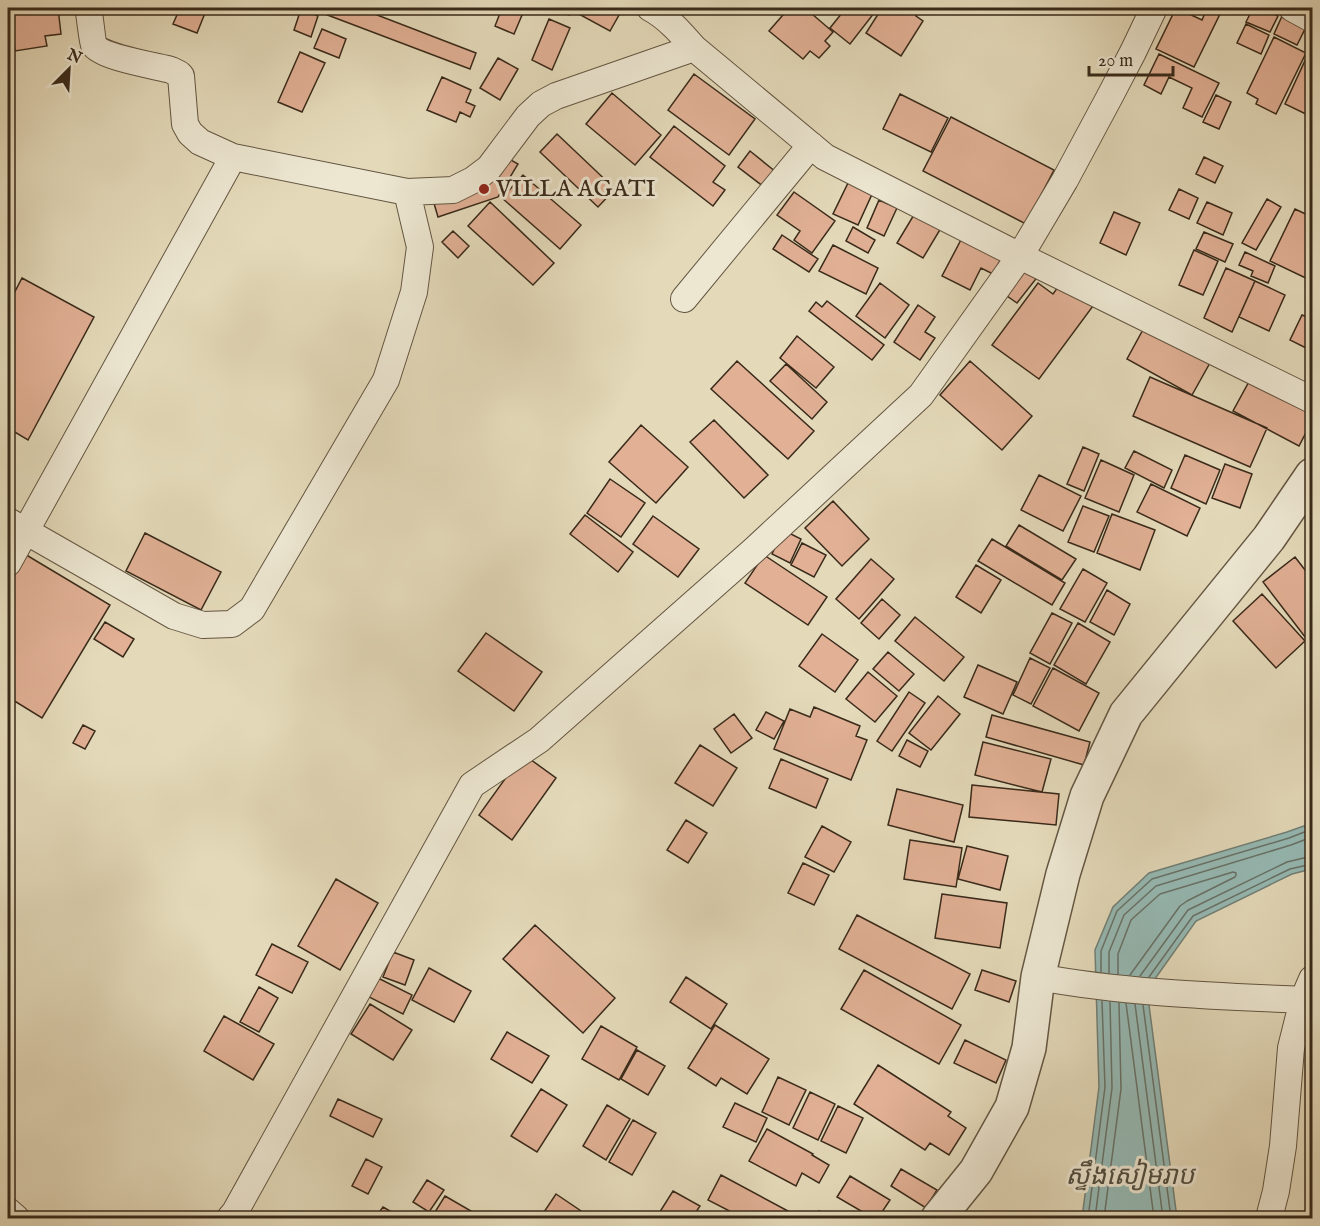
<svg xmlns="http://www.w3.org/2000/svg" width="1320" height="1226" viewBox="0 0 1320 1226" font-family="'IM FELL English','Noto Sans Khmer',serif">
<rect width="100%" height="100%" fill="#e4daba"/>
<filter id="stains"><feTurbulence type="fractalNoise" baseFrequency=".00333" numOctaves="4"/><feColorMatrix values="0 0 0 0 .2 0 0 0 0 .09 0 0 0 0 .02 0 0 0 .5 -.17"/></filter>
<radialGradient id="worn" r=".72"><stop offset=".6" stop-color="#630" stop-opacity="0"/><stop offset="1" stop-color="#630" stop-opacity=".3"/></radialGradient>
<path fill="#96bab5" stroke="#718077" stroke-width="1.5" d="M 1312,823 L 1312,869 L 1292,874 L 1196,921 L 1147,990 L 1177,1218 L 1082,1218 L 1099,1087 L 1095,950 L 1113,907 L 1149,873 L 1287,832 Z"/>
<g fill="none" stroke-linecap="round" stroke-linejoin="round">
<path stroke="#687268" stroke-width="1.5" d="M 1101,972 L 1101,951 L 1117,911 L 1152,879 L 1289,838 L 1312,829
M 1109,973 L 1109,952 L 1124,915 L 1156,886 L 1291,845 L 1312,837
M 1118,974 L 1118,954 L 1131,920 L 1160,894 L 1233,872 L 1236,873 L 1236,875 L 1235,877 L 1187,901 L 1180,906 L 1130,975
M 1140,976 L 1188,910 L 1287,862 L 1312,856
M 1149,977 L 1193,916 L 1290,869 L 1312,864
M 1126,1003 L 1154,1218
M 1135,1004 L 1163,1218
M 1143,1005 L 1171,1218
M 1088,1218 L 1105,1087 L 1102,1001
M 1095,1218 L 1112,1088 L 1110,1002
M 1104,1218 L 1121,1089 L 1119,1003"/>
</g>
<path fill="#e1b095" stroke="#392a1a" stroke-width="1.5" d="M 16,8 L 58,8 L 61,34 L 45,36 L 47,46 L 15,51 L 10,9 Z
M 180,8 L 207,8 L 197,33 L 173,24 Z
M 309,8 L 359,8 L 476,53 L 470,69 Z
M 502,8 L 525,8 L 514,34 L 495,26 Z
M 553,8 L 573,8 L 569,15 Z
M 577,8 L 623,8 L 610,31 L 575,12 Z
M 789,8 L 805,8 L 833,32 L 825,41 L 830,46 L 819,58 L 810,51 L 803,59 L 769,31 Z
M 846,8 L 878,8 L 850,44 L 830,28 Z
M 882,8 L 921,8 L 916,16 L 923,21 L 901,56 L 866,33 Z
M 1176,8 L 1202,20 L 1207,8 L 1220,14 L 1194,67 L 1156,49 Z
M 1253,8 L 1260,8 L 1278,16 L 1270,32 L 1246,22 Z
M 301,9 L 318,16 L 311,37 L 294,30 Z
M 1283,14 L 1307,25 L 1297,45 L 1274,34 Z
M 549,19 L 570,28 L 552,70 L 532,60 Z
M 1246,24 L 1269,35 L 1261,54 L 1237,43 Z
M 322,29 L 346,39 L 339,58 L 314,48 Z
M 1274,37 L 1306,53 L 1276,114 L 1256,104 L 1258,99 L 1247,93 Z
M 300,52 L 325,63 L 302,112 L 278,102 Z
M 1309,52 L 1312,53 L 1312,117 L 1285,104 Z
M 1159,54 L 1219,83 L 1202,117 L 1183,108 L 1192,88 L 1169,77 L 1161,94 L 1144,85 Z
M 498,58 L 518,69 L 500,100 L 480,88 Z
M 694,74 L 755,119 L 729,155 L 668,110 Z
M 442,77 L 471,90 L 466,102 L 475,106 L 470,117 L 460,112 L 456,122 L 427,110 Z
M 612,93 L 661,135 L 635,165 L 586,124 Z
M 900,94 L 948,118 L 931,152 L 883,129 Z
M 1216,95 L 1231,102 L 1219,129 L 1203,122 Z
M 951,117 L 1054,170 L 1026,224 L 923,171 Z
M 674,126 L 725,166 L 713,182 L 725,190 L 713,206 L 650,157 Z
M 557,134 L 615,189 L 598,207 L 540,152 Z
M 750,151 L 776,172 L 764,187 L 738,167 Z
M 504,156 L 518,164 L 498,197 L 438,217 L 433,200 Z
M 1204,157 L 1223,166 L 1215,183 L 1196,174 Z
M 523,175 L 581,225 L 560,249 L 502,198 Z
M 849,181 L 873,192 L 858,225 L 833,214 Z
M 1179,189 L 1198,198 L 1189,219 L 1169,210 Z
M 794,192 L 835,221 L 812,253 L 794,240 L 800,231 L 777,215 Z
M 1267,199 L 1281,207 L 1256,250 L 1242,243 Z
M 879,200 L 897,208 L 884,236 L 867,228 Z
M 490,202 L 554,263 L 533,285 L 468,226 Z
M 1207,202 L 1232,213 L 1223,235 L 1197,223 Z
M 1295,209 L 1312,217 L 1312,281 L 1270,261 Z
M 1114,212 L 1140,223 L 1126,255 L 1100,243 Z
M 915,213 L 941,228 L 923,258 L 897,243 Z
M 853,227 L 875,240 L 868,253 L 846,241 Z
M 453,231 L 469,246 L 458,258 L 442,242 Z
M 1204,232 L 1233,244 L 1225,262 L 1196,249 Z
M 782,235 L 818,259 L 809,272 L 773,249 Z
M 963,236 L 1002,257 L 993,274 L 981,268 L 970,290 L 942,276 Z
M 833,245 L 878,268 L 866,294 L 819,271 Z
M 1194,250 L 1218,261 L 1203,295 L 1179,285 Z
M 1245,252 L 1275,266 L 1268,283 L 1251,276 L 1253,271 L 1239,265 Z
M 1022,262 L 1039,275 L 1017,303 L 1000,291 Z
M 1226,268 L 1255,281 L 1232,332 L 1204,318 Z
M 22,278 L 94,317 L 28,440 L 8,428 L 8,305 Z
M 1255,281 L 1285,295 L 1269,331 L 1239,317 Z
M 880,283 L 909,305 L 885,338 L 856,316 Z
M 1038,283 L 1053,294 L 1061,283 L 1093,306 L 1039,379 L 992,345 Z
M 827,301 L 884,345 L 872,360 L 809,311 L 816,302 L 822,307 Z
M 918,305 L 935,317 L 925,332 L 935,338 L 920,360 L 894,342 Z
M 1302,315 L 1312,319 L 1312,351 L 1290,340 Z
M 1145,326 L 1211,361 L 1192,395 L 1127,359 Z
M 797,336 L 834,367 L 816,388 L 780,358 Z
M 737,361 L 814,431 L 788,459 L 711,389 Z
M 970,361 L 1032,416 L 1002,450 L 940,395 Z
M 786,364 L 827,402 L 812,419 L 770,381 Z
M 1150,377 L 1267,428 L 1250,467 L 1133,416 Z
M 1251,378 L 1312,410 L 1312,421 L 1299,446 L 1233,411 Z
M 714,420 L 768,475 L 744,498 L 690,442 Z
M 641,425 L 688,467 L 656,503 L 609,462 Z
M 1083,447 L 1099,454 L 1084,491 L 1067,484 Z
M 1134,451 L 1172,470 L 1164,488 L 1125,468 Z
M 1185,455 L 1220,470 L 1206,504 L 1171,488 Z
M 1101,460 L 1134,475 L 1119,512 L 1085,498 Z
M 1225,464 L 1252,474 L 1240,508 L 1212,498 Z
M 1039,475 L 1081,496 L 1063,531 L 1021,510 Z
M 610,479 L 645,503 L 621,537 L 587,513 Z
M 1151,484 L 1200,508 L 1187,536 L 1137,512 Z
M 833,501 L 869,539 L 842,566 L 805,528 Z
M 1083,506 L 1109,516 L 1094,552 L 1068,542 Z
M 1112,514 L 1155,530 L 1140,570 L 1097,553 Z
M 585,515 L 633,552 L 618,572 L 570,534 Z
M 653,516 L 699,549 L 678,577 L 633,544 Z
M 1019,525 L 1076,559 L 1062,580 L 1006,546 Z
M 783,530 L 801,539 L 790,563 L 772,554 Z
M 145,533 L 221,572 L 201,610 L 126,571 Z
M 992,539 L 1065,583 L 1052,605 L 978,561 Z
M 802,543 L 826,555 L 814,577 L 791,565 Z
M 23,553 L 110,605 L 42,718 L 8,697 L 8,579 Z
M 764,555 L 827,597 L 808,625 L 745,583 Z
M 1295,557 L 1312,579 L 1312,646 L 1263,582 Z
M 871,559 L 894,579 L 859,619 L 836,599 Z
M 976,565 L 1001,580 L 981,613 L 956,597 Z
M 1083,569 L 1107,583 L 1085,622 L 1060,609 Z
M 1107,590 L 1130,604 L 1114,635 L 1090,622 Z
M 1262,594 L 1305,641 L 1276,668 L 1233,621 Z
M 882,599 L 900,615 L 879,639 L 861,623 Z
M 1052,613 L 1072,623 L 1050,664 L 1030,653 Z
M 915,617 L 964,657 L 944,681 L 895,641 Z
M 105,622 L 134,639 L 123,657 L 94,639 Z
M 1078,623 L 1110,642 L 1086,684 L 1054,665 Z
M 486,633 L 542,672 L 514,711 L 458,671 Z
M 822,634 L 858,660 L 835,692 L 799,666 Z
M 888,652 L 914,674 L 899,691 L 873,669 Z
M 1030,658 L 1050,668 L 1031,704 L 1013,695 Z
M 978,665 L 1017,682 L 1003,714 L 964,697 Z
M 1053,668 L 1099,693 L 1079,731 L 1033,706 Z
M 868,672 L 897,696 L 875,722 L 846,699 Z
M 909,692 L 925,703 L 892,751 L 877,741 Z
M 938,696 L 960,714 L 931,750 L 909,733 Z
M 814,707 L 860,726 L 856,736 L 867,740 L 851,780 L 774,749 L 790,709 L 810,717 Z
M 766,712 L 784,721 L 774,739 L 756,730 Z
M 734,714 L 752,738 L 731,753 L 714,729 Z
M 992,715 L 1090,742 L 1084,765 L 986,737 Z
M 83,725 L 95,731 L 85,749 L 73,743 Z
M 907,740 L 928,751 L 920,767 L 899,756 Z
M 983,742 L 1051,759 L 1042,792 L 975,775 Z
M 700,745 L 737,768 L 713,806 L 675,783 Z
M 523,754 L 556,778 L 512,840 L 479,815 Z
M 781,759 L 828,779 L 816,808 L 769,788 Z
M 972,785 L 1059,794 L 1056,825 L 969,817 Z
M 897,789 L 963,805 L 954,842 L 888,825 Z
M 686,820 L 707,833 L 688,863 L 667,850 Z
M 822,826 L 851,842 L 834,872 L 805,857 Z
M 910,840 L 962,848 L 956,887 L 904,879 Z
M 967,846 L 1008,856 L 1000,890 L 958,879 Z
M 803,863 L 829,875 L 814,905 L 788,893 Z
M 336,879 L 378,903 L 340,970 L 298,946 Z
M 942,894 L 1007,903 L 1000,948 L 935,938 Z
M 857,915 L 970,974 L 952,1009 L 839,949 Z
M 535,925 L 615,998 L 583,1033 L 503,959 Z
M 272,944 L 308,962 L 292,993 L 256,975 Z
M 393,952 L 414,960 L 405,985 L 383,977 Z
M 429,968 L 471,991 L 454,1022 L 412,1000 Z
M 864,970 L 961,1025 L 939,1064 L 841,1009 Z
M 982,970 L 1016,981 L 1009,1002 L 975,990 Z
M 686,977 L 727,1004 L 711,1029 L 670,1002 Z
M 378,978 L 412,995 L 403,1014 L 369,997 Z
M 259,987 L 278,998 L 259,1032 L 240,1022 Z
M 370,1004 L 412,1030 L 393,1060 L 351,1034 Z
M 224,1016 L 274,1044 L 253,1080 L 204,1051 Z
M 715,1025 L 769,1059 L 747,1094 L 721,1078 L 716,1086 L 688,1068 Z
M 601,1026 L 637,1047 L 619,1080 L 582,1059 Z
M 507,1032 L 549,1056 L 532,1083 L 491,1059 Z
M 965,1040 L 1006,1060 L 996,1083 L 954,1063 Z
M 637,1050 L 665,1066 L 648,1095 L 621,1079 Z
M 878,1065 L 951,1112 L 948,1116 L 966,1128 L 949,1155 L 930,1143 L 925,1150 L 854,1104 Z
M 778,1077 L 806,1090 L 789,1125 L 762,1112 Z
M 541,1089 L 567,1105 L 537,1152 L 511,1136 Z
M 810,1092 L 835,1104 L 818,1140 L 793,1128 Z
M 338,1099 L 382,1119 L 373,1137 L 330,1116 Z
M 735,1103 L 767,1118 L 756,1142 L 723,1127 Z
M 607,1105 L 630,1119 L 606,1160 L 583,1146 Z
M 838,1106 L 863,1118 L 846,1153 L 821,1141 Z
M 633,1120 L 656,1133 L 632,1175 L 609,1162 Z
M 767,1129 L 813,1154 L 812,1155 L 829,1165 L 819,1183 L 802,1173 L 796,1186 L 749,1161 Z
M 366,1159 L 382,1167 L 368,1194 L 352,1186 Z
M 901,1169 L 937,1190 L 926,1208 L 891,1186 Z
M 721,1175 L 801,1218 L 743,1218 L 708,1200 Z
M 850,1176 L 890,1200 L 878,1218 L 873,1218 L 837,1197 Z
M 427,1180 L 444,1190 L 429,1212 L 413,1202 Z
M 673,1191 L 700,1206 L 692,1218 L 656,1218 Z
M 556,1194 L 587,1215 L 585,1218 L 540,1218 Z
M 445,1196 L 471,1211 L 466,1218 L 446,1218 L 435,1212 Z
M 383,1207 L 402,1218 L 375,1218 Z
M 819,1211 L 834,1218 L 816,1218 Z"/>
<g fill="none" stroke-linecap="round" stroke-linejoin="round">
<defs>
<path id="minor" d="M 88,8 C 90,15 92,41 94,45 C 101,57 156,66 171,70 L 179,74 L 181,76 L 185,124 L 190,133 L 200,142 L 233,157 L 407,192 L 453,190 L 473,180 L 489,168 L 528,116 L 541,104 L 556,96 L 694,48
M 650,8 C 667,17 681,33 694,48 L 825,157 L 1020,256 L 1312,400
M 1292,8 L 1312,19
M 684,299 L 811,145
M 8,521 L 174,616 L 203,625 L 232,624 L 252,609 L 386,380 L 414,292 L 420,247 L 407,192
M 8,563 L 233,157
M 1038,977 C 1125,993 1215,996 1303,1000 L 1312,1003
M 8,1211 L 16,1218
M 230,1218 L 235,1212 L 472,785 L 539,740 L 754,550 L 921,395 L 1020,256 L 1065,180 L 1109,98 L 1133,52 L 1154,8
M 1269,1218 L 1276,1191 L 1283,1146 L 1291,1048 L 1303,1000 L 1312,979"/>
<path id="tertiary" d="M 938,1218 L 976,1171 L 1012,1107 L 1029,1048 L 1038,977 L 1063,874 L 1087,796 L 1126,714 L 1269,538 L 1312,475"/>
</defs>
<use href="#minor" stroke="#645642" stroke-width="28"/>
<use href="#tertiary" stroke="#645642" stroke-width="36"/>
<use href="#minor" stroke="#ede7d2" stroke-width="26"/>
<use href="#tertiary" stroke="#ede7d2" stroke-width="33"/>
</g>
<circle fill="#8f2418" stroke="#ede7d2" stroke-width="2" cx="484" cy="189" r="6"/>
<g text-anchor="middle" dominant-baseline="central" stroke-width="6" stroke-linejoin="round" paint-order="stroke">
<g font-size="24" fill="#392a1a" stroke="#ede7d2" text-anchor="start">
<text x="496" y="189">VILLA AGATI</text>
</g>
<g font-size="26" font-style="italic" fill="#504e41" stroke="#ede7d2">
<text x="1130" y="1176">ស្ទឹងសៀមរាប</text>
</g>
</g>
<rect width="1320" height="1226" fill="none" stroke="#e4daba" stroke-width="30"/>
<rect x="9" y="9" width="1302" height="1208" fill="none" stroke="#392a1a" stroke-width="3"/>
<rect x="15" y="15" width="1290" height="1196" fill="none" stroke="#392a1a" stroke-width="1.5"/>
<g transform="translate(69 69) rotate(24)" stroke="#ede7d2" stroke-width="4.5" paint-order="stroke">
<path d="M0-4.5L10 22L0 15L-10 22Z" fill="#392a1a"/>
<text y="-9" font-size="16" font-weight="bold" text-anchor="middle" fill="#392a1a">N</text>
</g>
<path d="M1089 66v9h84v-9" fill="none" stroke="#392a1a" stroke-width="3"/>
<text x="1098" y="66" font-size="18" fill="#392a1a" stroke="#ede7d2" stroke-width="4.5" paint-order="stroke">20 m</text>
<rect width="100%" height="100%" filter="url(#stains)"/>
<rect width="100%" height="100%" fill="url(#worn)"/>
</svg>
